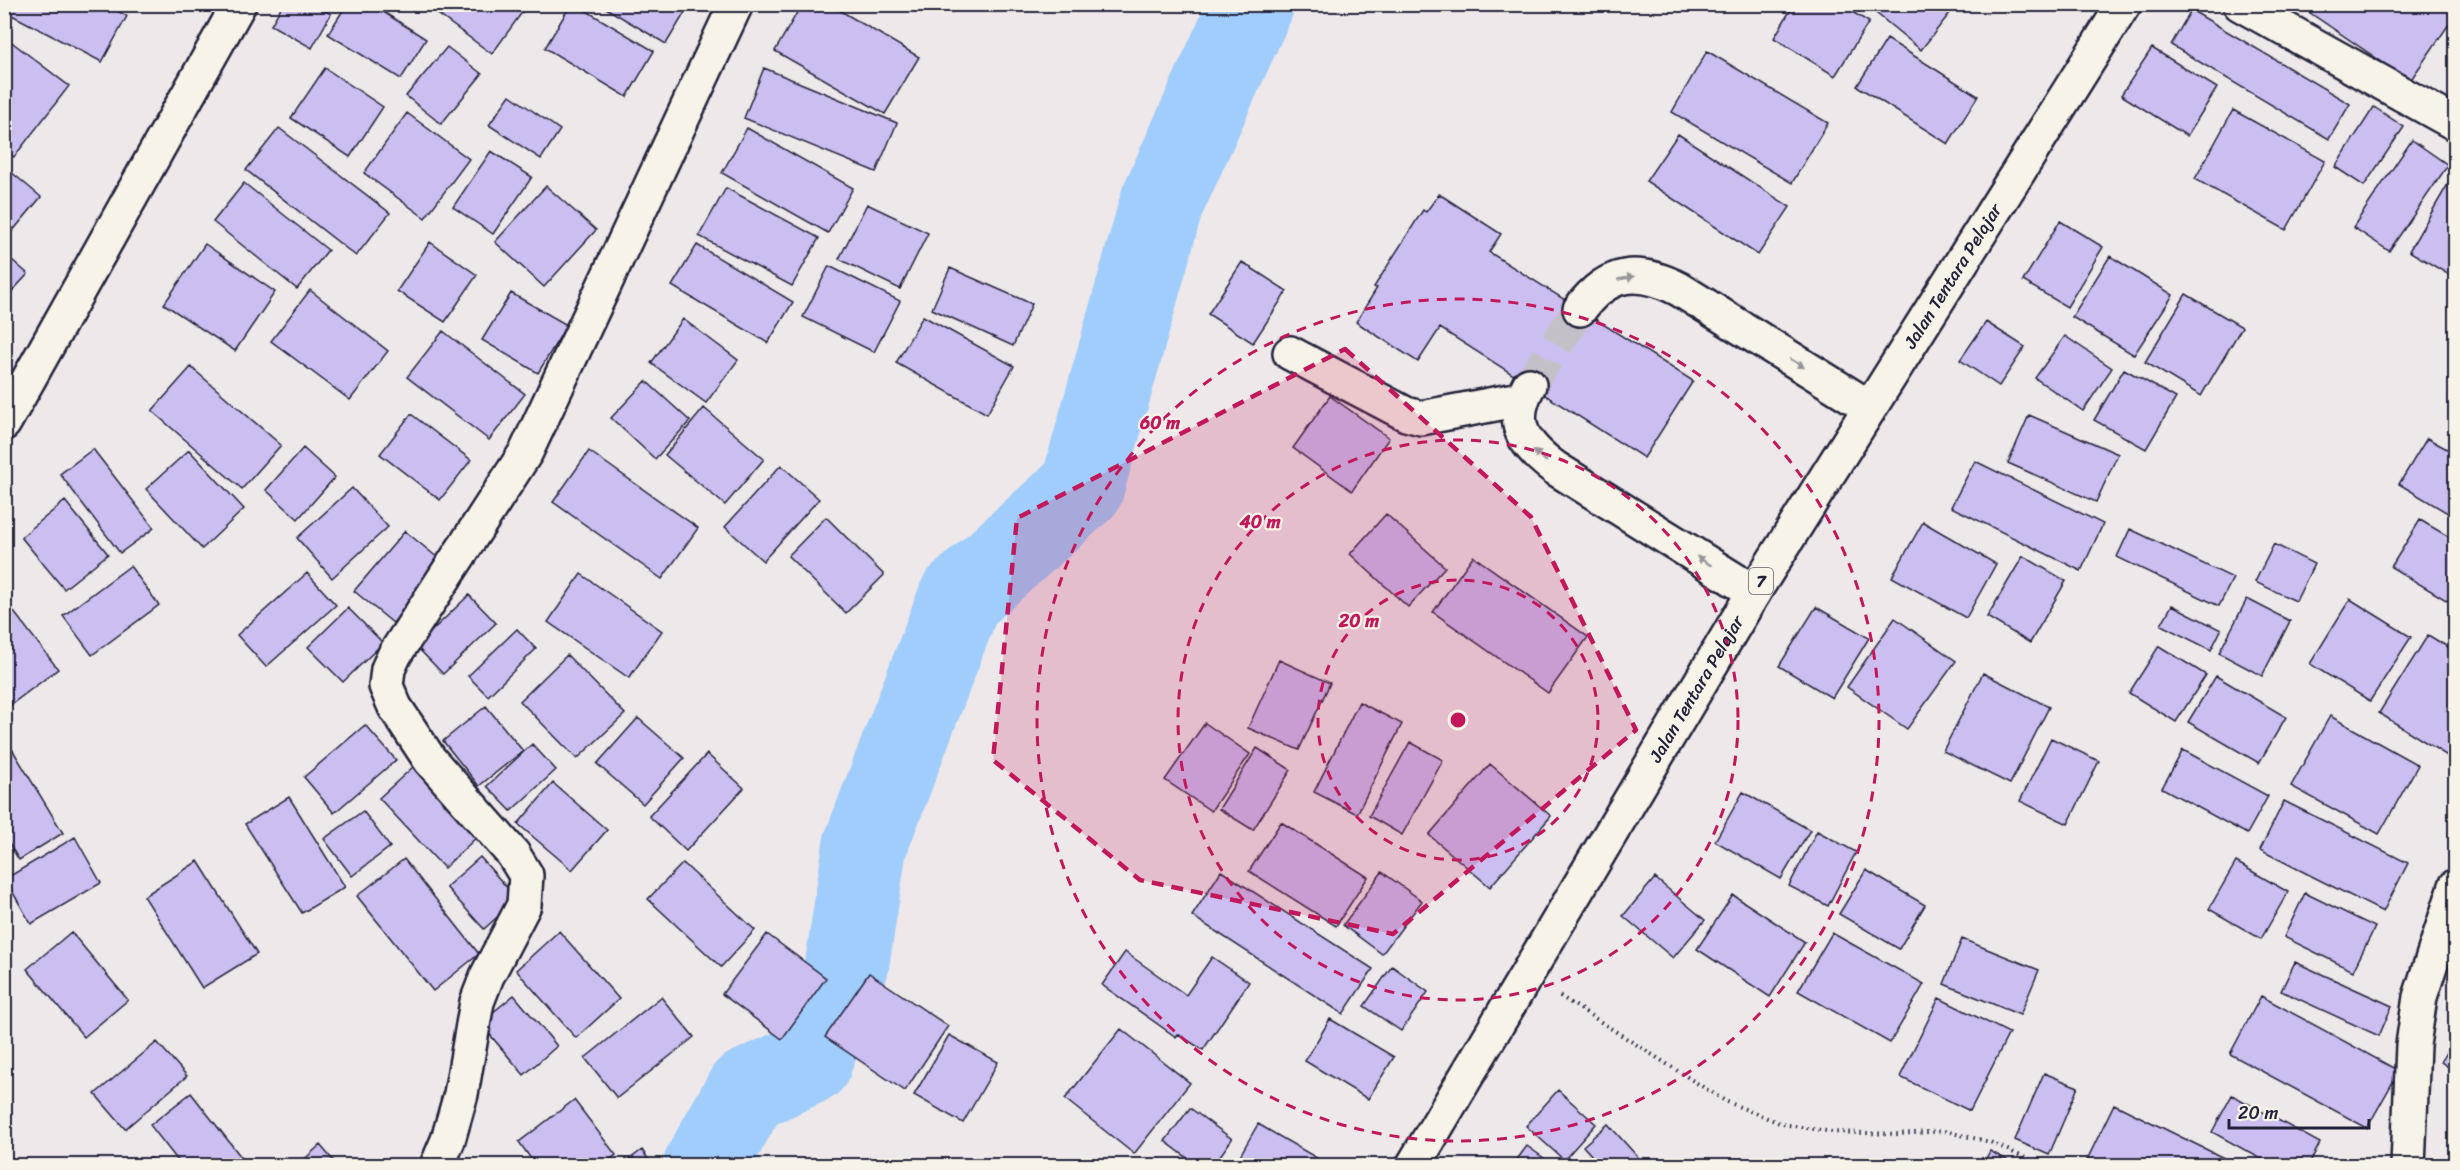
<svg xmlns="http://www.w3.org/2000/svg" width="2460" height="1170" viewBox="0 0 2460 1170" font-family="Sriracha,sans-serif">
<rect width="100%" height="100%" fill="#eee8ea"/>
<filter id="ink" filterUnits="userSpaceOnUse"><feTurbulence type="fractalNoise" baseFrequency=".0167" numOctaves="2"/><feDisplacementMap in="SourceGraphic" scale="12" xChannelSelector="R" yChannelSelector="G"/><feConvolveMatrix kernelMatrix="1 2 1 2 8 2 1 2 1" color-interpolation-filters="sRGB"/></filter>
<g filter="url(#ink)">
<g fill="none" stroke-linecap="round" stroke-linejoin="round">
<path stroke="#a0cdfb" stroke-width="84" d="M 705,1166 L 747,1091 L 810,1062 L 847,965 L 865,846 L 960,598 L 1082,488 L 1162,202 L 1252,4"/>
</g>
<path fill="#ccbef0" stroke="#22223b" stroke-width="1.5" d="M 4,4 L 104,4 L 127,16 L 102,62 L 4,11 Z
M 283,4 L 314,4 L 331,14 L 312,48 L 271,25 Z
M 347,4 L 371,4 L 426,39 L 401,79 L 328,34 Z
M 440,4 L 528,4 L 492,54 L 435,12 Z
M 571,4 L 575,4 L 654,51 L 627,97 L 545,48 Z
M 599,4 L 690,4 L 666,44 Z
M 802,4 L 829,4 L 919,57 L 885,114 L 775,51 Z
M 940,4 L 957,4 L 952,12 Z
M 1794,4 L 1839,4 L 1869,22 L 1835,76 L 1774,38 Z
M 1865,4 L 1957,4 L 1921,50 Z
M 2297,4 L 2456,4 L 2456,14 L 2410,81 Z
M 2191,10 L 2350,104 L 2329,139 L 2171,45 Z
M 1887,39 L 1978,96 L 1948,144 L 1857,86 Z
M 9,40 L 69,86 L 14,157 L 4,150 L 4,46 Z
M 447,47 L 482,74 L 441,124 L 406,96 Z
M 2152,48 L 2217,88 L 2187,136 L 2121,95 Z
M 1707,51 L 1828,123 L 1792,183 L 1672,112 Z
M 325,68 L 383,107 L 350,157 L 291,118 Z
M 764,68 L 897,123 L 876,172 L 744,118 Z
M 510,95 L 560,130 L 541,159 L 489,125 Z
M 2374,107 L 2404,127 L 2364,186 L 2335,167 Z
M 2233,110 L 2325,161 L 2286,230 L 2195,179 Z
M 407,113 L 469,159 L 425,218 L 364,173 Z
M 279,128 L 390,213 L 356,256 L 246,170 Z
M 747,128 L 853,188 L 828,233 L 722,173 Z
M 1678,134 L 1790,207 L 1758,255 L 1646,181 Z
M 2412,140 L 2448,165 L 2389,251 L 2353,227 Z
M 491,151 L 532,177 L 493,234 L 453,207 Z
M 4,166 L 41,197 L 6,239 L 4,238 Z
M 2455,172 L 2456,172 L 2456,279 L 2409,251 Z
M 244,183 L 328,250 L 297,289 L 213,222 Z
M 546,186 L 596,230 L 544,287 L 495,242 Z
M 726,188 L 819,238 L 792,286 L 699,236 Z
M 1439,194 L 1501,234 L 1489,252 L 1693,381 L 1644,458 L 1440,328 L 1418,362 L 1356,322 L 1377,288 L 1374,287 L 1423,210 L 1426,212 Z
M 867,204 L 928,233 L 900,289 L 839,259 Z
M 2060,221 L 2103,247 L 2067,307 L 2023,281 Z
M 430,242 L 477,275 L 445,322 L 397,291 Z
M 205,244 L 275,292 L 235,351 L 164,304 Z
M 697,245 L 793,302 L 768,343 L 672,286 Z
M 4,253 L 28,274 L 4,300 Z
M 2110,256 L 2173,295 L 2134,355 L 2072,317 Z
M 1242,262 L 1287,291 L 1253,343 L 1208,314 Z
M 829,266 L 900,301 L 874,352 L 803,317 Z
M 950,268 L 1032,304 L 1013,346 L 932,309 Z
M 310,290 L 388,351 L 350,400 L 271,341 Z
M 511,293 L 567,325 L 538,373 L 482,340 Z
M 2186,294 L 2242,327 L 2201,396 L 2145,362 Z
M 923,316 L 1014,366 L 987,414 L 896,363 Z
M 683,319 L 738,360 L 706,403 L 651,363 Z
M 1986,322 L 2025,347 L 1999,386 L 1960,360 Z
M 443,331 L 525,394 L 489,440 L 407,377 Z
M 2065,336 L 2112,368 L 2083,411 L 2035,378 Z
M 191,367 L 281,445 L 242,489 L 152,411 Z
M 2124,369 L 2176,398 L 2146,449 L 2094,420 Z
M 646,381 L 690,421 L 655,459 L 611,418 Z
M 1330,396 L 1389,438 L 1352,491 L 1293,448 Z
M 704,408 L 764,459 L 725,505 L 665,455 Z
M 411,414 L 471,460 L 440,500 L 380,454 Z
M 2029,415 L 2118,454 L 2096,502 L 2008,463 Z
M 2427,438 L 2456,454 L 2456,518 L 2399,484 Z
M 303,448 L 335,477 L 298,519 L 266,490 Z
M 93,449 L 154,528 L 120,553 L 60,474 Z
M 189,450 L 244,509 L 202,549 L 146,489 Z
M 589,451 L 698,528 L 662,579 L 553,502 Z
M 1975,461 L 2103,524 L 2081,571 L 1951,507 Z
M 781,465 L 819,499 L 763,561 L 725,527 Z
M 352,488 L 388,527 L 332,578 L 297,538 Z
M 65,501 L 108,554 L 64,589 L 21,537 Z
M 1386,514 L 1445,567 L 1408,607 L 1350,554 Z
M 826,517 L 884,575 L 846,613 L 788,556 Z
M 2420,520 L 2456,541 L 2456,606 L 2391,567 Z
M 1923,522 L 1996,564 L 1966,618 L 1892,577 Z
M 2130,529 L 2233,578 L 2219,606 L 2117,557 Z
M 405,531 L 444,563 L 393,623 L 354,591 Z
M 2274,544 L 2314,564 L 2296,601 L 2255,582 Z
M 1473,556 L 1588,637 L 1548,693 L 1433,612 Z
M 2023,556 L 2066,581 L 2030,643 L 1987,617 Z
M 130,566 L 159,605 L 92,655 L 63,616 Z
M 307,573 L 336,605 L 266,667 L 237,635 Z
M 581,574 L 662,631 L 629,678 L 548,622 Z
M 469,595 L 496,623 L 443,674 L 416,646 Z
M 4,599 L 58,669 L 5,709 L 4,708 Z
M 2247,599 L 2290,621 L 2262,676 L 2219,653 Z
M 2350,599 L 2411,637 L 2370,701 L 2310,664 Z
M 2172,605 L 2221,630 L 2211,650 L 2161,625 Z
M 1816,607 L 1869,638 L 1832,698 L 1779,666 Z
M 348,608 L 383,643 L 343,682 L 308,647 Z
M 1895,618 L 1956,661 L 1907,729 L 1847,687 Z
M 517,629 L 536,649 L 488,696 L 468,676 Z
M 2428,635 L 2456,652 L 2456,747 L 2449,757 L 2379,713 Z
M 2159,646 L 2206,675 L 2176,722 L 2129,693 Z
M 567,655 L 625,714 L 577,759 L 520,701 Z
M 1279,660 L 1330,683 L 1299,750 L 1248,728 Z
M 1983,673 L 2049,707 L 2010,784 L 1943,751 Z
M 2216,676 L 2286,717 L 2259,763 L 2188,722 Z
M 1359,702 L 1402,724 L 1357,814 L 1314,792 Z
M 486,706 L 523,751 L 479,786 L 443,741 Z
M 2330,716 L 2418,765 L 2379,834 L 2291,786 Z
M 638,718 L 684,758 L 643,804 L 597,764 Z
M 1205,723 L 1250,754 L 1211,811 L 1165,780 Z
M 365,725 L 396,760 L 334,813 L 304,777 Z
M 2051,738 L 2099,761 L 2068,824 L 2020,801 Z
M 1410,742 L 1443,760 L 1402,835 L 1369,816 Z
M 532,744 L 556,770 L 511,811 L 487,786 Z
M 1257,748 L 1291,770 L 1253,830 L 1219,809 Z
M 12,749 L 63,833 L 19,860 L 4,836 L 4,754 Z
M 2183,750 L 2268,796 L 2247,834 L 2162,788 Z
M 707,754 L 744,788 L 686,851 L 649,816 Z
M 1490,764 L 1551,816 L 1490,887 L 1429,835 Z
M 414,766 L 479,835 L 444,868 L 379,798 Z
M 553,783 L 607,830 L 572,870 L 518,824 Z
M 1743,792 L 1810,830 L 1781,879 L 1715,841 Z
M 289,797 L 345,887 L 302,913 L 245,824 Z
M 2284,801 L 2408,863 L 2383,912 L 2260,850 Z
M 363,811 L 390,847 L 352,876 L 324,839 Z
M 1281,822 L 1368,877 L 1336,926 L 1249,871 Z
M 1817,831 L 1856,852 L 1828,906 L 1789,886 Z
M 75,837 L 101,883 L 31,924 L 5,879 Z
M 480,857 L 517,899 L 484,929 L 446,887 Z
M 404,859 L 479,954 L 433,991 L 357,896 Z
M 198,861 L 257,954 L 202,988 L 144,896 Z
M 2236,862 L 2288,892 L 2261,939 L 2209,909 Z
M 683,863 L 755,930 L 721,967 L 648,899 Z
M 1866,870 L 1925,905 L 1899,949 L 1839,914 Z
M 1221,871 L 1373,969 L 1343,1014 L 1192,916 Z
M 1382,872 L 1422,901 L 1382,954 L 1343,925 Z
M 1655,878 L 1705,920 L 1673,958 L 1623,916 Z
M 2305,893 L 2375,927 L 2353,971 L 2284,937 Z
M 1733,895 L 1805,942 L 1770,997 L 1697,949 Z
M 559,931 L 619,999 L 576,1038 L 516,970 Z
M 71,932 L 128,1000 L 84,1037 L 27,969 Z
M 1832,933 L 1924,984 L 1890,1043 L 1798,991 Z
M 767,934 L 826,978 L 782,1039 L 722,994 Z
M 1962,939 L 2039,970 L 2020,1015 L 1944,984 Z
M 1125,952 L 1186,995 L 1212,957 L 1249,982 L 1203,1050 L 1178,1034 L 1176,1037 L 1102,985 Z
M 2295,962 L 2392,1006 L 2379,1036 L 2281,991 Z
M 1392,966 L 1428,992 L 1401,1031 L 1364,1006 Z
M 869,973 L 948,1026 L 905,1091 L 825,1037 Z
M 514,995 L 557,1046 L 524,1075 L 480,1023 Z
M 2261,996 L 2399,1071 L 2367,1128 L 2230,1054 Z
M 661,997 L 694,1037 L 617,1098 L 585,1058 Z
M 1939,998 L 2009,1033 L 1970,1111 L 1900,1077 Z
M 1330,1019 L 1394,1057 L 1368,1099 L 1305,1061 Z
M 1121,1029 L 1190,1083 L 1134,1154 L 1065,1099 Z
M 949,1035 L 998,1062 L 963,1123 L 914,1095 Z
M 2456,1038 L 2456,1072 L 2441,1062 Z
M 157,1042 L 187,1076 L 125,1129 L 95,1094 Z
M 2044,1073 L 2078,1087 L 2049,1155 L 2015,1140 Z
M 1558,1090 L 1596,1124 L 1564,1160 L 1526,1126 Z
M 191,1093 L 241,1157 L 230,1166 L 182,1166 L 150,1125 Z
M 2232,1095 L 2320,1143 L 2308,1166 L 2274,1166 L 2212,1132 Z
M 574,1100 L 616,1155 L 602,1166 L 536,1166 L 519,1142 Z
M 2114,1104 L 2240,1166 L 2099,1166 L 2087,1160 Z
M 1190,1108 L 1232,1139 L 1213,1166 L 1198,1166 L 1165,1141 Z
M 1258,1124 L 1322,1161 L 1319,1166 L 1234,1166 Z
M 1608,1124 L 1646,1166 L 1601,1166 L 1583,1146 Z
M 320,1145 L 338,1166 L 297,1166 Z
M 1527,1146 L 1555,1166 L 1512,1166 Z
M 642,1150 L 653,1166 L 620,1166 Z
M 1990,1151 L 2018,1166 L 1982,1166 Z
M 151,1158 L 157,1166 L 141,1166 Z"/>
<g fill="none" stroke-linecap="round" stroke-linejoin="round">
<path stroke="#c5c0c7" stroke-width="33" stroke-dasharray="33 16" stroke-linecap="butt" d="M 1529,385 L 1580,309"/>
<defs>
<path id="minor" d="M 2240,4 L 2456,124
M 1580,309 C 1608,271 1638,268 1679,289 L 1869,407
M 1290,353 L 1406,414 L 1421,418 L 1521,399
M 1529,385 C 1508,423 1523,444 1555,468 L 1754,592
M 4,423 L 239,4
M 437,1166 L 448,1140 L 461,1094 L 477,1002 L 487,976 L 524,905 L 526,875 L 513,854 L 430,760 L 395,707 L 386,686 L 388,669 L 395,654 L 526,452 L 736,4
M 2408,1166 L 2413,1045 L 2420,997 L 2456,886"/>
<g id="highway">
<path id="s1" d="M 1413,1166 L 1754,592 L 2124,4"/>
</g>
</defs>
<use href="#minor" stroke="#22223b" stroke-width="38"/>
<use href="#highway" stroke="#22223b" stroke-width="38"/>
<path stroke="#22223b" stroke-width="4" stroke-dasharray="1.5 4.5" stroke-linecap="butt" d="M 1560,996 L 1725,1101 L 1782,1124 L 1832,1132 L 1897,1134 L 1944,1131 L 1990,1142 L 2043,1166"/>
<use href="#minor" stroke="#f7f3e8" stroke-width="33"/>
<use href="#highway" stroke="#f7f3e8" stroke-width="33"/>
</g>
<defs><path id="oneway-solid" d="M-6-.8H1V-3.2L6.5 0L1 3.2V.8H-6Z" transform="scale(1.5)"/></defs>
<g fill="#97959a">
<use href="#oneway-solid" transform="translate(1626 278) rotate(-11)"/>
<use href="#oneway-solid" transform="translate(1797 363) rotate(32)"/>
<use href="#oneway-solid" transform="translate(1540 456) rotate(-140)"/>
<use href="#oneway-solid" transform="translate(1704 561) rotate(-148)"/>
</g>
</g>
<path fill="#c2185b" fill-opacity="0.2" stroke="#c2185b" stroke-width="4.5" stroke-dasharray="12 8" stroke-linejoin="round" d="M 1345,349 L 1531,517 L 1636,730 L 1393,934 L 1140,880 L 993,760 L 1017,518 Z"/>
<g fill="none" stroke="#c2185b" stroke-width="3" stroke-dasharray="10 8">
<circle cx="1458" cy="720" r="140"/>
<circle cx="1458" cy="720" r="280"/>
<circle cx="1458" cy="720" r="421"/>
</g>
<g text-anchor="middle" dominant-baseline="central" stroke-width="4.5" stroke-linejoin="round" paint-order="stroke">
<rect fill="#f7f3e8" stroke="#62616f" stroke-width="1.5" x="1749" y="568" width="24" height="26" rx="4.5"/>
<g font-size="16" font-weight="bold" fill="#22223b">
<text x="1761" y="581">7</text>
</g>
<g font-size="18" fill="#22223b" stroke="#f7f3e8">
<text stroke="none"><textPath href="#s1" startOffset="1041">Jalan Tentara Pelajar</textPath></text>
<text stroke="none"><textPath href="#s1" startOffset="555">Jalan Tentara Pelajar</textPath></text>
</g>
</g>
<circle cx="1458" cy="720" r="9" fill="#c2185b" stroke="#f7f3e8" stroke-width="3"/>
<g font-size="18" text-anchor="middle" font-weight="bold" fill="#c2185b" stroke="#f7f3e8" stroke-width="4.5" stroke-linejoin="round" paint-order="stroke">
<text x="1160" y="429">60 m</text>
<text x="1260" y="528">40 m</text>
<text x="1359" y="627">20 m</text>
</g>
<rect width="2460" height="1170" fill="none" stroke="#f7f3e8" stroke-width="24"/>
<rect x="12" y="12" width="2436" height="1146" fill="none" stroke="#22223b" stroke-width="2" filter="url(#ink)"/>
<path d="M2229 1119v9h140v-9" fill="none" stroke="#22223b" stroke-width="3"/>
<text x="2238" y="1119" font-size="18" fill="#22223b" stroke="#f7f3e8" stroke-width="4.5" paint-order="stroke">20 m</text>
</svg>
